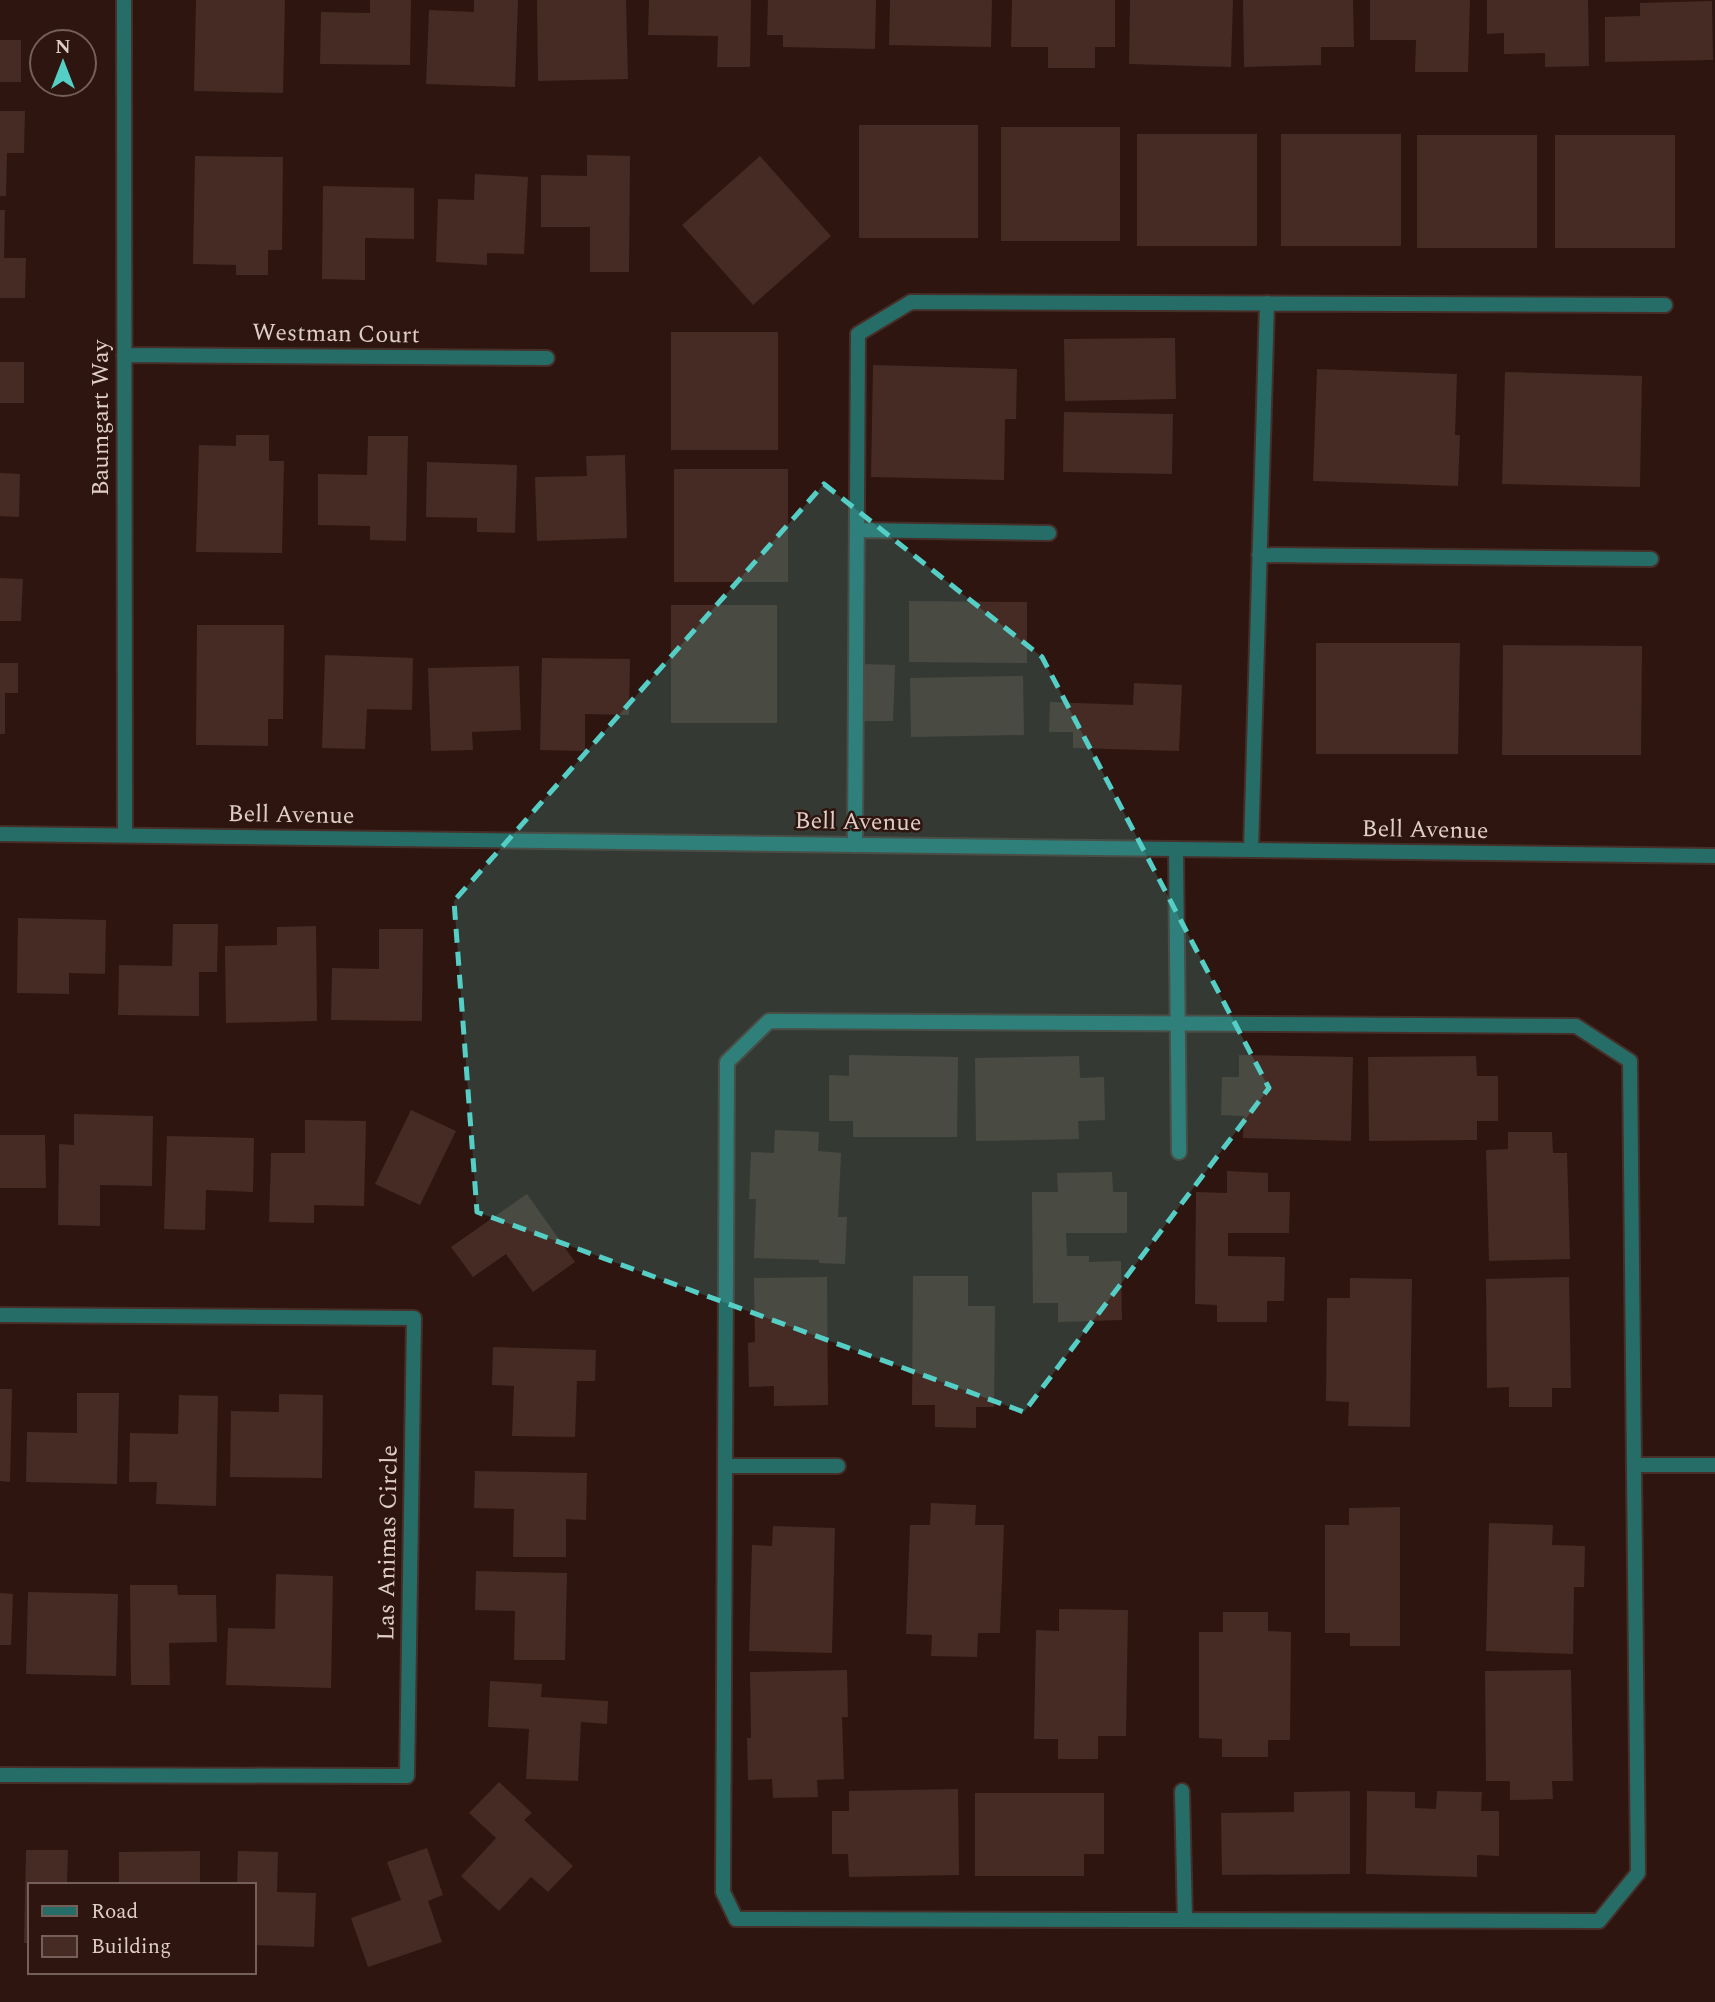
<svg xmlns="http://www.w3.org/2000/svg" width="1715" height="2002" viewBox="0 0 1715 2002" font-family="Spectral,serif">
<rect width="100%" height="100%" fill="#2e150f"/>
<path fill="#462b24" d="M 196,0 L 285,0 L 283,93 L 194,91 Z
M 370,0 L 411,0 L 410,65 L 320,64 L 321,12 L 370,13 Z
M 474,0 L 518,0 L 515,87 L 426,84 L 429,10 L 474,12 Z
M 537,0 L 626,0 L 628,79 L 538,81 Z
M 649,0 L 751,0 L 750,67 L 717,67 L 718,36 L 648,35 Z
M 768,0 L 876,0 L 875,49 L 783,47 L 783,35 L 767,35 Z
M 890,0 L 992,0 L 991,47 L 889,45 Z
M 1012,0 L 1115,0 L 1115,47 L 1095,47 L 1095,68 L 1048,68 L 1048,47 L 1011,47 Z
M 1130,0 L 1233,0 L 1231,67 L 1129,64 Z
M 1243,0 L 1353,0 L 1354,47 L 1321,47 L 1321,65 L 1244,67 Z
M 1370,0 L 1470,0 L 1468,72 L 1415,72 L 1416,40 L 1370,40 Z
M 1487,0 L 1588,0 L 1589,66 L 1545,67 L 1545,53 L 1504,54 L 1504,33 L 1487,34 Z
M 1712,1 L 1713,60 L 1605,62 L 1605,17 L 1640,16 L 1640,3 Z
M 0,40 L 21,40 L 21,82 L 0,82 Z
M 0,111 L 25,111 L 24,153 L 7,153 L 6,196 L 0,196 Z
M 859,125 L 978,125 L 978,238 L 859,238 Z
M 1001,127 L 1120,127 L 1120,241 L 1001,241 Z
M 1137,134 L 1257,134 L 1257,246 L 1137,246 Z
M 1281,134 L 1401,134 L 1401,246 L 1281,246 Z
M 1417,135 L 1537,135 L 1537,248 L 1417,248 Z
M 1555,135 L 1675,135 L 1675,248 L 1555,248 Z
M 587,155 L 630,156 L 629,272 L 590,272 L 590,227 L 541,227 L 541,175 L 587,176 Z
M 195,156 L 283,157 L 282,250 L 268,250 L 268,275 L 236,275 L 236,265 L 193,264 Z
M 760,156 L 831,236 L 753,305 L 682,225 Z
M 475,174 L 528,177 L 524,254 L 487,253 L 487,265 L 436,262 L 438,199 L 474,200 Z
M 323,186 L 414,188 L 414,239 L 365,238 L 365,280 L 322,279 Z
M 0,210 L 5,210 L 4,258 L 26,258 L 25,298 L 0,298 Z
M 671,332 L 778,332 L 778,450 L 671,450 Z
M 1175,338 L 1176,399 L 1065,401 L 1064,339 Z
M 0,362 L 24,362 L 24,403 L 0,403 Z
M 873,365 L 1017,369 L 1016,419 L 1005,419 L 1004,480 L 871,477 Z
M 1317,369 L 1457,374 L 1455,435 L 1460,435 L 1458,486 L 1313,481 Z
M 1505,372 L 1642,376 L 1640,487 L 1502,484 Z
M 1064,412 L 1173,414 L 1172,474 L 1063,472 Z
M 236,435 L 269,435 L 269,461 L 284,461 L 282,553 L 196,552 L 199,445 L 236,446 Z
M 368,436 L 408,436 L 406,541 L 370,540 L 370,526 L 318,525 L 318,474 L 367,475 Z
M 625,455 L 627,538 L 537,541 L 535,477 L 587,476 L 586,456 Z
M 427,462 L 517,465 L 515,533 L 477,532 L 477,518 L 426,517 Z
M 674,469 L 788,469 L 788,582 L 674,582 Z
M 0,473 L 20,474 L 19,517 L 0,516 Z
M 0,578 L 23,579 L 21,621 L 0,621 Z
M 909,601 L 1027,602 L 1027,663 L 909,662 Z
M 671,605 L 777,605 L 777,723 L 671,723 Z
M 197,625 L 284,625 L 283,719 L 268,719 L 268,746 L 196,745 Z
M 1316,643 L 1460,643 L 1458,754 L 1316,754 Z
M 1503,645 L 1642,646 L 1641,755 L 1502,755 Z
M 325,655 L 413,658 L 412,710 L 367,709 L 365,749 L 322,748 Z
M 542,658 L 630,659 L 629,715 L 585,714 L 585,751 L 540,750 Z
M 0,663 L 18,663 L 18,693 L 5,693 L 5,734 L 0,734 Z
M 863,664 L 895,665 L 893,721 L 861,721 Z
M 519,666 L 521,730 L 472,732 L 473,750 L 431,751 L 428,668 Z
M 1023,676 L 1024,735 L 911,737 L 910,678 Z
M 1134,683 L 1182,685 L 1179,751 L 1073,748 L 1073,732 L 1049,732 L 1050,702 L 1133,705 Z
M 18,918 L 106,920 L 105,974 L 69,973 L 69,994 L 17,993 Z
M 173,924 L 218,924 L 217,972 L 199,972 L 199,1016 L 118,1015 L 119,965 L 172,966 Z
M 316,926 L 317,1021 L 226,1023 L 225,946 L 277,945 L 277,927 Z
M 379,929 L 423,929 L 422,1021 L 331,1020 L 332,968 L 379,969 Z
M 849,1055 L 958,1057 L 957,1137 L 853,1137 L 853,1121 L 829,1121 L 829,1075 L 849,1076 Z
M 1239,1055 L 1353,1057 L 1351,1141 L 1243,1138 L 1244,1116 L 1221,1115 L 1222,1077 L 1239,1077 Z
M 1079,1056 L 1080,1078 L 1104,1077 L 1105,1120 L 1078,1121 L 1079,1139 L 976,1141 L 975,1058 Z
M 1476,1056 L 1477,1076 L 1498,1076 L 1498,1121 L 1477,1121 L 1477,1140 L 1369,1141 L 1368,1057 Z
M 411,1110 L 456,1131 L 420,1205 L 375,1184 Z
M 74,1114 L 153,1116 L 152,1186 L 100,1185 L 100,1226 L 58,1225 L 59,1144 L 74,1145 Z
M 305,1120 L 366,1121 L 364,1206 L 314,1205 L 314,1223 L 269,1222 L 271,1153 L 305,1153 Z
M 775,1130 L 819,1132 L 818,1151 L 841,1153 L 838,1217 L 847,1217 L 845,1264 L 819,1263 L 819,1260 L 754,1258 L 756,1199 L 749,1199 L 751,1152 L 774,1153 Z
M 1508,1132 L 1552,1132 L 1553,1153 L 1567,1153 L 1570,1259 L 1489,1261 L 1486,1150 L 1508,1149 Z
M 0,1135 L 45,1135 L 46,1188 L 0,1188 Z
M 167,1136 L 254,1138 L 253,1192 L 206,1190 L 205,1230 L 164,1229 Z
M 1227,1171 L 1268,1173 L 1268,1192 L 1290,1192 L 1289,1233 L 1228,1233 L 1228,1256 L 1285,1257 L 1284,1301 L 1267,1301 L 1267,1322 L 1217,1322 L 1217,1305 L 1195,1304 L 1196,1192 L 1227,1193 Z
M 1112,1172 L 1113,1192 L 1127,1192 L 1127,1233 L 1066,1233 L 1067,1256 L 1089,1256 L 1089,1262 L 1121,1261 L 1122,1320 L 1058,1322 L 1058,1303 L 1033,1303 L 1032,1192 L 1058,1192 L 1057,1173 Z
M 527,1194 L 575,1262 L 533,1292 L 506,1254 L 473,1277 L 451,1247 Z
M 913,1276 L 968,1276 L 968,1306 L 995,1306 L 994,1407 L 976,1407 L 976,1428 L 935,1427 L 935,1405 L 912,1405 Z
M 827,1277 L 828,1405 L 774,1406 L 774,1386 L 749,1387 L 748,1343 L 755,1342 L 754,1278 Z
M 1569,1277 L 1571,1388 L 1552,1388 L 1552,1407 L 1509,1407 L 1509,1387 L 1487,1388 L 1486,1279 Z
M 1350,1278 L 1412,1279 L 1410,1427 L 1348,1426 L 1349,1402 L 1326,1401 L 1327,1298 L 1350,1298 Z
M 493,1347 L 596,1350 L 595,1381 L 577,1381 L 575,1437 L 512,1436 L 514,1386 L 492,1385 Z
M 0,1389 L 12,1389 L 10,1482 L 0,1481 Z
M 77,1393 L 119,1393 L 117,1484 L 26,1482 L 27,1432 L 77,1433 Z
M 279,1394 L 323,1395 L 322,1478 L 230,1477 L 231,1411 L 279,1412 Z
M 179,1395 L 218,1396 L 216,1506 L 156,1504 L 157,1482 L 129,1482 L 130,1433 L 178,1434 Z
M 475,1471 L 587,1473 L 586,1520 L 566,1519 L 566,1557 L 513,1557 L 514,1509 L 474,1508 Z
M 931,1503 L 976,1505 L 975,1525 L 1004,1525 L 1000,1633 L 978,1633 L 977,1657 L 931,1656 L 932,1635 L 906,1634 L 910,1525 L 930,1525 Z
M 1400,1507 L 1400,1646 L 1350,1646 L 1350,1633 L 1325,1633 L 1325,1525 L 1349,1525 L 1349,1508 Z
M 1489,1523 L 1553,1525 L 1552,1545 L 1585,1546 L 1584,1587 L 1574,1587 L 1573,1654 L 1486,1651 Z
M 773,1526 L 835,1528 L 832,1653 L 749,1651 L 752,1545 L 772,1546 Z
M 476,1571 L 567,1573 L 565,1660 L 514,1660 L 515,1611 L 475,1610 Z
M 276,1574 L 333,1576 L 331,1688 L 226,1685 L 228,1628 L 275,1629 Z
M 130,1585 L 177,1585 L 178,1595 L 216,1595 L 217,1642 L 169,1643 L 170,1685 L 131,1685 Z
M 28,1592 L 118,1594 L 116,1676 L 26,1674 Z
M 0,1593 L 13,1594 L 11,1645 L 0,1645 Z
M 1059,1609 L 1128,1610 L 1126,1736 L 1098,1736 L 1098,1759 L 1058,1759 L 1058,1739 L 1034,1739 L 1036,1630 L 1059,1631 Z
M 1223,1612 L 1268,1612 L 1268,1631 L 1291,1632 L 1290,1740 L 1268,1740 L 1268,1757 L 1222,1757 L 1222,1739 L 1199,1738 L 1199,1632 L 1223,1632 Z
M 847,1670 L 848,1717 L 842,1717 L 844,1779 L 817,1780 L 818,1797 L 773,1798 L 772,1779 L 748,1780 L 747,1738 L 751,1738 L 750,1672 Z
M 1571,1670 L 1573,1781 L 1552,1781 L 1553,1799 L 1510,1800 L 1510,1781 L 1486,1781 L 1485,1671 Z
M 490,1681 L 542,1684 L 541,1697 L 608,1701 L 607,1724 L 581,1722 L 578,1781 L 526,1779 L 529,1729 L 488,1727 Z
M 499,1782 L 532,1813 L 524,1820 L 573,1866 L 548,1892 L 531,1877 L 499,1911 L 461,1876 L 496,1838 L 469,1813 Z
M 958,1789 L 959,1875 L 849,1877 L 848,1854 L 832,1854 L 832,1811 L 849,1811 L 849,1791 Z
M 1350,1791 L 1350,1874 L 1222,1875 L 1221,1813 L 1294,1812 L 1294,1792 Z
M 1367,1791 L 1415,1792 L 1415,1808 L 1436,1809 L 1437,1791 L 1482,1792 L 1481,1811 L 1499,1811 L 1499,1856 L 1477,1855 L 1477,1877 L 1366,1874 Z
M 975,1793 L 1104,1793 L 1104,1854 L 1084,1854 L 1084,1876 L 975,1876 Z
M 427,1848 L 443,1895 L 428,1901 L 442,1942 L 368,1967 L 351,1918 L 401,1900 L 387,1862 Z
M 26,1850 L 68,1850 L 67,1885 L 30,1885 L 30,1943 L 24,1943 Z
M 200,1851 L 200,1885 L 119,1885 L 119,1852 Z
M 238,1851 L 278,1852 L 277,1892 L 316,1893 L 314,1947 L 254,1945 L 254,1885 L 237,1885 Z"/>
<g fill="none" stroke-linecap="round" stroke-linejoin="round">
<defs>
<path id="service" d="M 857,530 L 1049,533
M 1259,555 L 1651,559
M 855,845 L 858,334 L 911,302 L 1665,305
M 1176,849 L 1179,1152
M 1251,850 L 1267,303
M 769,1021 L 1576,1026 L 1630,1061 L 1638,1873 L 1599,1921 L 736,1919 L 723,1892 L 727,1062 Z
M 1634,1465 L 1715,1465
M 725,1466 L 838,1466
M 1182,1791 L 1185,1920"/>
<path id="minor" d="M 124,0 L 125,835
M 124,355 L 547,358
M 0,834 L 1715,856
M 0,1315 L 414,1318 L 407,1776 L 0,1775"/>
</defs>
<use href="#service" stroke="#472f29" stroke-width="18"/>
<use href="#minor" stroke="#472f29" stroke-width="18"/>
<use href="#service" stroke="#266d68" stroke-width="14"/>
<use href="#minor" stroke="#266d68" stroke-width="14"/>
</g>
<path fill="#55cec5" fill-opacity="0.2" stroke="#55cec5" stroke-width="5" stroke-dasharray="14 9" stroke-linejoin="round" d="M 824,484 L 1042,657 L 1269,1088 L 1024,1412 L 477,1212 L 454,901 Z"/>
<g text-anchor="middle" dominant-baseline="central" stroke-width="5" stroke-linejoin="round" paint-order="stroke">
<g font-size="24" fill="#dfcdc8" stroke="#2e150f">
<text transform="translate(336 334) rotate(1)">Westman Court</text>
<text transform="translate(101 418) rotate(-90)">Baumgart Way</text>
<text transform="translate(291 815) rotate(1)">Bell Avenue</text>
<text transform="translate(858 822) rotate(1)">Bell Avenue</text>
<text transform="translate(1425 830) rotate(1)">Bell Avenue</text>
<text transform="translate(388 1543) rotate(-89)">Las Animas Circle</text>
</g>
</g>
<rect x="28" y="1883" width="228" height="91" fill="#2e150f" stroke="#755f59" stroke-width="2"/>
<rect x="42" y="1906" width="35" height="10" fill="#266d68" stroke="#755f59" stroke-width="2"/>
<text x="91" y="1918" font-size="21" fill="#dfcdc8">Road</text>
<rect x="42" y="1936" width="35" height="21" fill="#462b24" stroke="#755f59" stroke-width="2"/>
<text x="91" y="1953" font-size="21" fill="#dfcdc8">Building</text>
<g transform="translate(63 63)"><circle r="33" fill="#2e150f" stroke="#755f59" stroke-width="2"/>
<path d="M0-5L12 26L0 18L-12 26Z" fill="#55cec5"/>
<text y="-10" font-size="19" font-weight="bold" text-anchor="middle" fill="#dfcdc8">N</text>
</g>
</svg>
